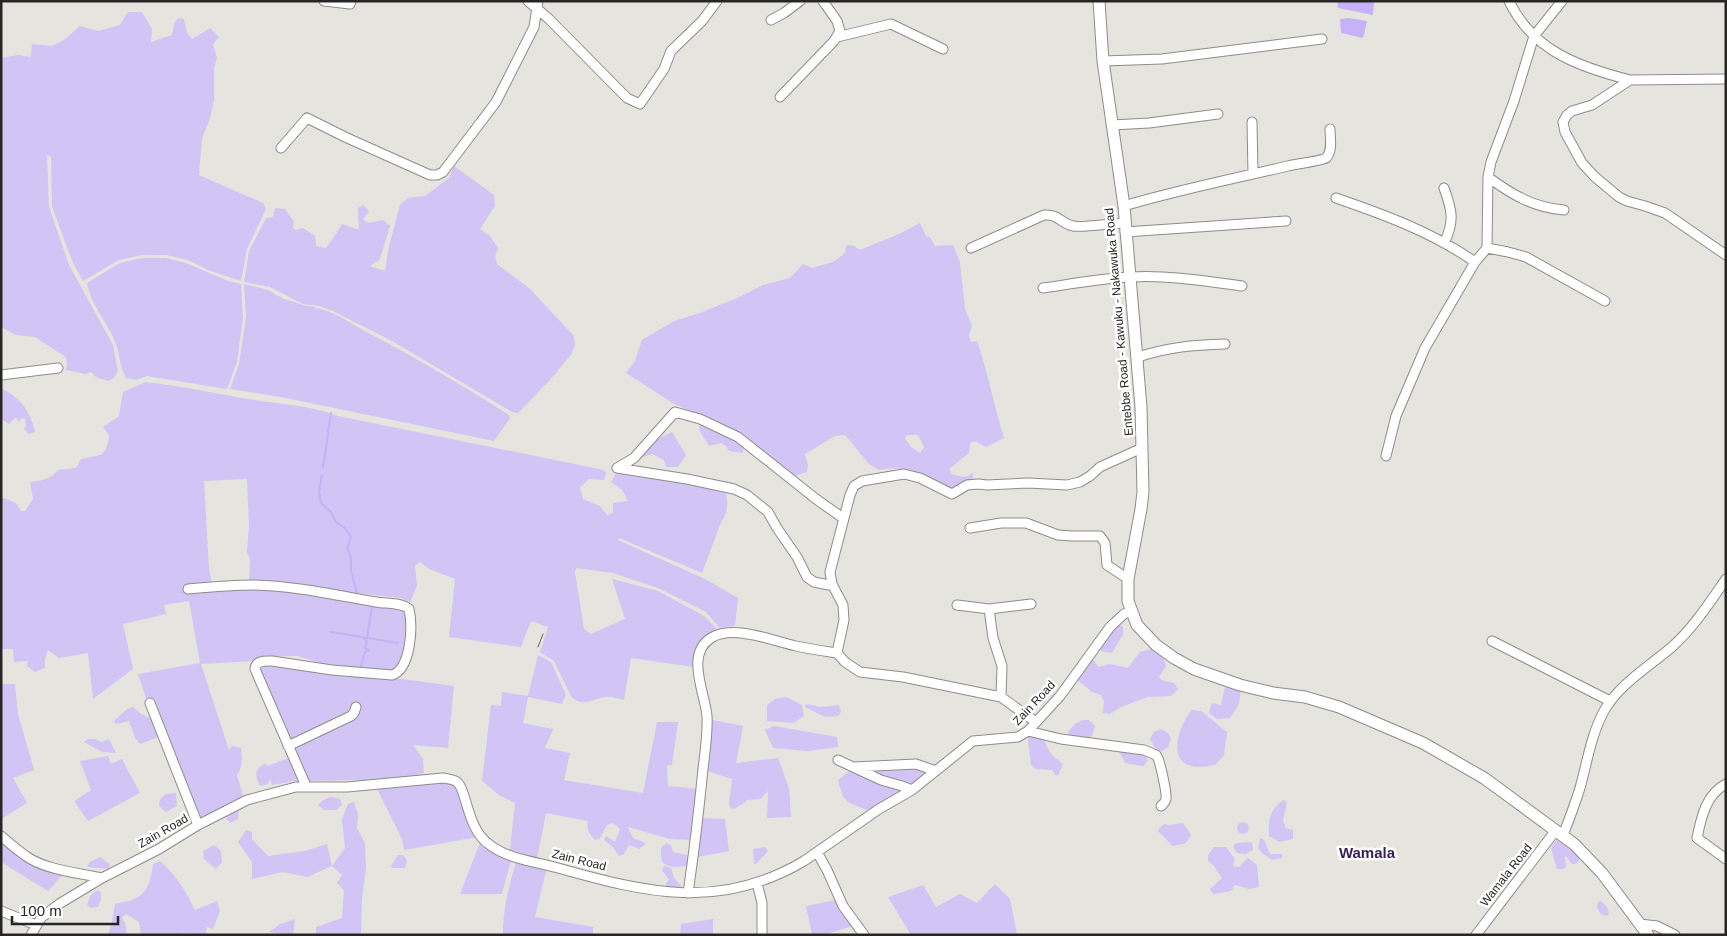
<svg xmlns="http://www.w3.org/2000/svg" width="1727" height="936" viewBox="0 0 1727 936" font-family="Arial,sans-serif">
<rect width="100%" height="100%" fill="#e6e4df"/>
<path fill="#d2c4f4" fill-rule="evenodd" d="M 128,12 L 142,12 L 152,29 L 151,42 L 172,35 L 174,24 L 178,18 L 184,19 L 187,33 L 192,39 L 210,28 L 219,37 L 213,44 L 217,58 L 214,68 L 214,100 L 210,118 L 202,138 L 199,175 L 263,203 L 266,209 L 247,249 L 241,281 L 208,270 L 188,260 L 166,255 L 142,255 L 119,260 L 83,281 L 73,263 L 52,207 L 51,157 L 47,155 L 49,207 L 69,265 L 113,345 L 118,371 L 114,378 L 108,381 L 96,377 L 91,372 L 86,374 L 66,370 L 67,365 L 66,357 L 35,337 L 16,335 L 1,327 L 1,58 L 18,55 L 31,57 L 32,44 L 52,46 L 64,40 L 80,26 L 98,31 L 120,25 Z
M 454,166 L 494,195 L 495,206 L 480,229 L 490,236 L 498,248 L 495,257 L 497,264 L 529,288 L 574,336 L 575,345 L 571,355 L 549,381 L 518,413 L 512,412 L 392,341 L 333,311 L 320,306 L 303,304 L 270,287 L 244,282 L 249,251 L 266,218 L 273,217 L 275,208 L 285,209 L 294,222 L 293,228 L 295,230 L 303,228 L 315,236 L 316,246 L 326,248 C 331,240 337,233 342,224 L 359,230 L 358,208 L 364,205 L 369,212 L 363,219 L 368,223 L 383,220 L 390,226 L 380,259 L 370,266 L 385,271 L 389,246 L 400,205 L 408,198 L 425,196 L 449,178 Z
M 920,223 L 926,236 L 930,237 L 935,246 L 953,245 L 960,262 L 965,309 L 972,325 L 969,336 L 971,342 L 977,341 C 988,373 994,406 1004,438 L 986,447 L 975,441 L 970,443 L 969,453 L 949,469 L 953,475 L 966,477 L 973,473 L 973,479 L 954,490 C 942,486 936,479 926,475 C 911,469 894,467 879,470 L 869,464 L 845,435 L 835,436 L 805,454 L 808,465 L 807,472 L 794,476 L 755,444 L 723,424 L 676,405 L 626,373 L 635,361 L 642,340 L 674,321 L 700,313 L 737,298 L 763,285 L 790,278 L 803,264 L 812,268 L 833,262 L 844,254 L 847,245 L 854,246 L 860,250 L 899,234 ZM 907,435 L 918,435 L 924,447 L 920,453 L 911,447 L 905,439 Z
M 142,258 L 166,258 L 186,263 L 228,281 L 241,284 L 243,319 L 237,362 L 227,389 L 147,376 L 136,380 L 126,378 C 120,368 120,355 116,344 C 109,324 90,304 87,283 L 120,263 Z
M 244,284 L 268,290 L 282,298 L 303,305 L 315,307 L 315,308 C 332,310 348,322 363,330 C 413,356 462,385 509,415 L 510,418 L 494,441 L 281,397 L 230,389 L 239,364 L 246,317 Z
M 146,382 C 182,386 218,394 254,400 C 281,404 312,406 338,416 L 604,470 L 606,473 L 604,480 L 589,479 L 580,487 L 583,499 L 600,506 L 607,515 L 613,513 L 613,503 L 628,501 L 622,490 L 611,482 L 617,471 L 684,483 L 726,493 C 728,504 728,513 721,522 L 702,573 L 619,538 L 618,540 L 705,579 L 738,598 L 735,626 L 720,628 L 706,612 L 658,588 L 613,573 L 576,568 L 575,572 L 584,629 L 591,634 L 625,619 L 612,579 L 658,591 L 704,616 L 717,629 C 699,640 696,647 694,667 L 631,658 L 624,700 C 619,699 613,697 608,697 C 594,697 587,708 572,698 L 554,661 L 540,652 L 548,627 L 531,621 L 521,647 L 449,637 L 455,579 L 429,569 L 420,562 L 415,566 L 417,586 L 410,602 L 401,598 L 249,581 L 250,560 L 247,552 L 249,525 L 247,479 L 204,481 L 209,568 L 213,590 L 283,590 L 401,608 L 407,613 L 403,658 L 396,669 L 386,671 L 320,663 L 298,656 L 258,657 L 253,661 L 201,664 L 229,750 L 232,746 L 241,748 C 242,759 243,766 237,775 L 243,796 L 199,819 L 147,701 L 138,674 L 200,663 L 189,601 L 164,605 L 166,614 L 123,624 L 133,669 L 93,699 L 88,653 L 59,658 L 48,650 L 45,659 L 45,668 L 35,672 L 27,666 L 28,661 L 14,662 L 13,649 L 1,649 L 1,497 L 16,503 L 21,511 L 25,511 L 33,499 L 30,482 C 40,481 52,479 58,470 L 76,468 L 81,459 C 101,454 106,459 109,435 L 103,427 L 119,416 L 123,392 Z
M 1,388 C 20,397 31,412 35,432 L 29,434 L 24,429 L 26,426 L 25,419 L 22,418 L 18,422 L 17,418 L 15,418 L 9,424 L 1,419 Z
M 700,424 L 729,436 L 744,446 L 743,453 L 729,451 L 726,446 L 721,443 L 709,446 L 699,430 Z
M 672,432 L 686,455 L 678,467 L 666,467 L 664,460 L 652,454 L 643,457 L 639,457 L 656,440 Z
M 1117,623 L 1123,627 L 1123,634 L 1112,653 L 1096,650 Z
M 1154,648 L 1162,653 L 1166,666 L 1159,677 L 1162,680 L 1174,683 L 1178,689 L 1171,696 L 1148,697 L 1121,707 L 1110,714 L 1103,713 L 1104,701 L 1101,695 L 1092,692 L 1075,678 L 1088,659 L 1093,659 L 1098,667 L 1110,664 L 1128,668 L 1140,652 Z
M 538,655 L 551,662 L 566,695 L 562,704 L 528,697 L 523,723 L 553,729 L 545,748 L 570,753 L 564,780 L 643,793 L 657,722 L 678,722 L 672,765 L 667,765 L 668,786 L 699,789 L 692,840 L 670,839 L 628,827 L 633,838 L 644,842 L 646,844 L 639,849 L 629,845 L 624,854 L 619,856 L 613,847 L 604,840 L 606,836 L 615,842 L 620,829 L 613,823 L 607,825 L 600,838 L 595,840 C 589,833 586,830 588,821 L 546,813 L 537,859 L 510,849 L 515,803 L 499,795 L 482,781 L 491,705 L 501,706 L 502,692 L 528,696 Z
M 261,662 L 395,678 L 454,686 L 448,748 L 413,745 L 423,759 L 424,773 L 374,785 L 354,780 L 307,781 L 291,747 L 359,713 L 350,713 L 293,743 L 288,739 L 256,667 Z
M 1227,683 L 1241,690 L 1239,704 L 1230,718 L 1217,719 L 1209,713 L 1212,703 L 1221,705 L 1225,687 Z
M 1,684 L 15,684 L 18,714 L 34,770 L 13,778 L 27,803 L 1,819 Z
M 786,697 L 802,705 L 804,716 L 794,723 L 767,721 L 767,705 L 775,699 Z
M 806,704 L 820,707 L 839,705 L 841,712 L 838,716 L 825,717 L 805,707 Z
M 133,707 L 141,714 L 157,721 L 161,736 L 140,744 L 135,738 L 129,721 L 116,724 L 114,721 L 127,709 Z
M 1192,710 L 1201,711 L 1227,732 L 1224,755 L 1215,765 C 1208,766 1199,768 1192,766 C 1166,761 1180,723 1192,710 Z
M 708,719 L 743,726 L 736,763 L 778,758 L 789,788 L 791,817 L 767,818 L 768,791 L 761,799 L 747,800 L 744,803 L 734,809 L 730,808 L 729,803 L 732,779 L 704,770 Z
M 1083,720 L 1089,720 L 1095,726 L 1092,736 L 1084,740 L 1069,735 L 1068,732 L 1075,724 Z
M 774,726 L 837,737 L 838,747 L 807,751 L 773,748 L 765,730 Z
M 1161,729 L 1168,733 L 1171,739 L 1168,747 L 1162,751 L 1157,751 L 1150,739 L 1154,732 Z
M 1029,734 C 1046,735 1043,741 1050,752 C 1053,757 1059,760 1063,764 L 1059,774 L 1056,776 L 1052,770 L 1036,769 L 1031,765 L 1028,741 Z
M 88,739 L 95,739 L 101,742 L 109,739 L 116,753 L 102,752 L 84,742 Z
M 1119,751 L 1144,754 L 1148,761 L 1143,766 L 1125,763 Z
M 108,756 L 111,764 L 122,759 L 140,793 L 88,821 L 74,801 L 91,790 L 80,761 Z
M 291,757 L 300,780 L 272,785 L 270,779 L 268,784 L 260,786 C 255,778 254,766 266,764 L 267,766 Z
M 876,765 L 910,765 L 928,771 L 930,776 L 905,793 L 867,810 C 845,801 844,803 838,780 L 852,769 Z
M 437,776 L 457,784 L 478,837 L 404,850 L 402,839 L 376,787 Z
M 176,793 L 177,806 L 166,812 L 159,806 L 160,799 L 166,794 Z
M 331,797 L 340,799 L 342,805 L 336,810 L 324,810 L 318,805 L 323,800 Z
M 1284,800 L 1287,803 L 1283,821 L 1286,828 L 1293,830 L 1293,839 L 1279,842 L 1269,836 C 1268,821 1270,808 1284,800 Z
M 354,802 L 358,814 L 357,828 L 365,843 L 366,868 L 362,899 L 361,935 L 316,935 L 316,927 L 342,918 L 344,890 L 337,883 L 342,875 L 332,866 L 307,877 L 283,872 L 252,879 L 252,862 L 238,842 L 246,830 L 252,832 L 252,839 L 268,856 L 305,851 L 327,844 L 332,866 L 345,848 L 342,819 L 348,804 Z
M 239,805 L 238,819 L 230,823 L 222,813 Z
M 700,818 L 725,819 L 729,851 L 697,857 Z
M1237 828a6 6 0 1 1 12 0a6 6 0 1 1-12 0Z
M 1183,823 L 1191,835 L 1186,843 L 1173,846 L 1158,831 L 1160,827 L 1164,824 L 1169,825 Z
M 1,836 L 27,858 L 67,870 L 48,891 L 1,862 Z
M 1260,838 L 1264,840 L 1270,854 L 1282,854 L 1282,858 L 1272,860 L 1262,853 L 1258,848 Z
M 481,840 L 512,857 L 502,894 L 460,894 Z
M 1556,840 L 1568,846 L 1579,857 L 1579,861 L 1575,864 L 1572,864 L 1566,856 L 1565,858 L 1566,867 L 1563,869 L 1557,869 L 1551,848 Z
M 1252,842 L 1253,850 L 1245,854 L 1237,853 L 1233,847 L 1236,843 Z
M 666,843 L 671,845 L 673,852 L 687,855 L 689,865 C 683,867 666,869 662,861 C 661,858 661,852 661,848 Z
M 214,845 L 221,851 L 222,862 L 216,869 L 204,859 L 203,851 Z
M 765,847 L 768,851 L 757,863 L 754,864 L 753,849 Z
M 1214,847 L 1226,847 L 1235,859 L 1233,866 L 1239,867 L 1248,858 L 1257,865 L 1259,887 L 1249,889 L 1235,885 L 1231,891 L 1213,894 L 1210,889 L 1222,878 L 1213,865 L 1208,861 L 1208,855 Z
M 398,855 L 403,855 L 407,860 L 405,868 L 392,868 L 391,866 Z
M 100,857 L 110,864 L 108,869 L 87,867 L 90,862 Z
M 517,859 L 547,867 L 535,917 L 593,927 L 593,935 L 503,935 C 503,907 509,886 517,859 Z
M 160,861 C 177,877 185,889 195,910 L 217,901 L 220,911 L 213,929 L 207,927 L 206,935 L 184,933 L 180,935 L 141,935 L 139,922 L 126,914 L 122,918 L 125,923 L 127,935 L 108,935 L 112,922 L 115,904 C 143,899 149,893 153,864 Z
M 664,866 L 671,868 L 674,878 L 682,887 L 677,891 L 667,889 L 666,883 L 669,880 L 662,870 Z
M 995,884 L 1010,899 L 1017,935 L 911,935 L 888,897 L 923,885 L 936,907 L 960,894 L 977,903 Z
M 97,890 L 101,892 L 101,900 L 98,907 L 90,908 L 87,905 L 90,896 Z
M 837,900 L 844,915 L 853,926 L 823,935 L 812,935 L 806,906 Z
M 1601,901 L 1607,907 L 1609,913 L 1607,916 L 1601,914 L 1597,908 L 1598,902 Z
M 295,919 L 293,935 L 269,932 L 280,924 Z
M 713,919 L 713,935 L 680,935 L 681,924 Z"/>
<path fill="#c7b1f8" d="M 1374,1 L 1373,15 L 1338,8 L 1337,2 Z
M 1348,18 L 1367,21 L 1363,38 L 1341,33 L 1340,19 Z"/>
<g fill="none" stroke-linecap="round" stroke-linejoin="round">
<path stroke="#c7b1f8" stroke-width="2" d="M 323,468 L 331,413
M 322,475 L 319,491 L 321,503 L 331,512 L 336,522 L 345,528 L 351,537 L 347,548 L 351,558 L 351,571 L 357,593
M 331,632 L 398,643
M 367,638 L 372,606
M 361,667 L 364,653 L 368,650 L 365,648 L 367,641 L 363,638"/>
<defs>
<path id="minor" d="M 324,1 L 350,4 L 351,1
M 528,1 L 549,19 L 627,98 L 640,104 L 664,69 L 671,51 L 702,21 L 717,1
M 1509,1 C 1533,51 1579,67 1630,80
M 771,20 L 784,13 L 800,1
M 837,37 L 891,24 L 943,49
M 1103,61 L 1162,59 L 1322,39
M 1726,79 L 1630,80 L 1592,105 L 1572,111 L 1567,115 L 1563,122 L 1565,132 L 1582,163 L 1595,177 L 1619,197 L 1627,201 L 1645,206 L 1665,213 L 1726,255
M 780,97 L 834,41 L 840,31 L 837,21 L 823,1
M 1252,122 L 1253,173
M 1112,125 L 1149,123 L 1218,114
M 281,148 L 307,118 L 345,137 L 430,175 L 437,175 L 443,172 L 496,102 L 534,27 L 538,1
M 1488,177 C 1511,194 1534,208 1564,210
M 1336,198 C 1385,215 1432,232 1475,262
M 1124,206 C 1178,190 1233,179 1288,166 C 1296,164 1321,161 1326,158 C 1333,151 1330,138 1330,129
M 1125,232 L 1286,221
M 1444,243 C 1455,221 1452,210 1444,188
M 971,248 L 1044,215 C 1059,214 1060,223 1073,226 C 1083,228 1112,223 1125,223
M 1487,248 L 1508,252 L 1526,257 L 1605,301
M 1043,288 C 1072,284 1102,278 1131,277 C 1168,275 1205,281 1242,286
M 1138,357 C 1169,347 1193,345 1225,344
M 1,375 L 58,368
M 1386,456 L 1396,416 L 1425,348 L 1475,262 L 1487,248 L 1488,177 L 1491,162 L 1514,101 L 1534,36 L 1562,1
M 617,468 L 634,458 L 675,412 L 700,419 L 738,437 L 816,499 L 843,518
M 617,468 L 687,479 L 734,489 L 747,495 L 768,512 L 777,528 L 797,557 L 807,577 L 814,582 L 829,585 L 832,584
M 970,528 L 1001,523 L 1026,523 L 1058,535 L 1072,536 L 1100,536 L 1105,543 L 1107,565 L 1128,579
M 188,589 C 210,587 232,585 254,585 C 295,586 335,595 376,602 C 386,604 401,602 409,609 C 413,627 411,669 392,675 L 332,670 L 272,661 C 265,661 256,660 255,669 L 306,786
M 957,605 L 989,609
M 1492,641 L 1610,701
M 1001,697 L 1002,666 L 993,638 L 989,609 L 1031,604
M 150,703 L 198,825
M 1036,722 L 1001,697 L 903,677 L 860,672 L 845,662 L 837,653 L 838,648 L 844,620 L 843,605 L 832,584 L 830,572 L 850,495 L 854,486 L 862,481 L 904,474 L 920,478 L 952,494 L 967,485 L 978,484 L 987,485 L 1028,483 L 1067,485 L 1080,482 L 1090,476 L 1100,467 L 1142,448
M 1028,731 L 1061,739 L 1144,750 L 1156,755 C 1160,759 1167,794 1166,799 C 1165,803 1164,803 1161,806
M 288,746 L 351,716 L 354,713 L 356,707
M 838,760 L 881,780 L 902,786 L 912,790
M 854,767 L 916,764 L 936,771
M 1726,784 C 1706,794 1701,818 1697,838 L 1726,859
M 1563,835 C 1569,820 1575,804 1580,788 C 1587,763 1591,735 1604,711 C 1619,684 1650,666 1673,646 C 1694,627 1710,602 1726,579
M 1,836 C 9,843 17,850 26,856 C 45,870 80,873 102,878
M 817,852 L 827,870 L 843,906 L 864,935
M 757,883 L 762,903 L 762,935
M 688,893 C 694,852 699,810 703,769 C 705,751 708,733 707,716 C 705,693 685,654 711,638 C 733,624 773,641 796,646 C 810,649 824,651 837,653
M 1,911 L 36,925
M 1640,924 L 1657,926 L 1675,935
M 31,935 L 41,918 L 59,904 L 102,878 L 159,849 L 198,825 L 247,800 L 296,787 L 347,787 L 443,778 C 448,779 453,779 457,782 C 462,786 463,794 465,799 C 470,816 475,835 490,845 C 508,859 537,862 558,868 C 647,893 720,911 804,861 L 879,809 L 912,790 L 973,741 L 1018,737 L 1028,731 L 1060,696 L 1110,627 L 1124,614 L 1131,611
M 1476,935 L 1556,830"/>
<path id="major" d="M 1099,1 L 1103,61 L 1124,206 L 1141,407 L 1143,492 L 1141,509 L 1128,579 L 1128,601 L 1137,625 L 1156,645 L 1174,658 L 1194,669 L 1240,685 L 1273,693 L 1305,697 L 1339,707 L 1423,743 L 1484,778 L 1574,844 L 1602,873 L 1648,935"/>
</defs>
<use href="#minor" stroke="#8e8c88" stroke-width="11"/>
<use href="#major" stroke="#8e8c88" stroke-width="13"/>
<use href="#minor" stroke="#fff" stroke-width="9"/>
<use href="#major" stroke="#fff" stroke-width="11"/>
<path stroke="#666562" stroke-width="1" d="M 538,647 L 543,634"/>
</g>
<g text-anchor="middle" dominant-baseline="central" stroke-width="5" stroke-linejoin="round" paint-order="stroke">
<g font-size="12" fill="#272625" stroke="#fff">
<text transform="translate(1119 322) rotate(-95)">Entebbe Road - Kawuku - Nakawuka Road</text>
<text transform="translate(1034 703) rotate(-47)">Zain Road</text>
<text transform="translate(163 831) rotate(-30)">Zain Road</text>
<text transform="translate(579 860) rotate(14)">Zain Road</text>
<text transform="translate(1506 875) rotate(-52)">Wamala Road</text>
</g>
<g font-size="15" font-weight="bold" fill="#351e58" stroke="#fff">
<text x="1367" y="852">Wamala</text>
</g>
</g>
<rect width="1727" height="936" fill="none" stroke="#272625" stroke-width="5"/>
<path d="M12 916v8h106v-8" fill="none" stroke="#272625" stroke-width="2.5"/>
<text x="20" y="916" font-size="15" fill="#272625" stroke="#ffffff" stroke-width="4" paint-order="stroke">100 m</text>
</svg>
